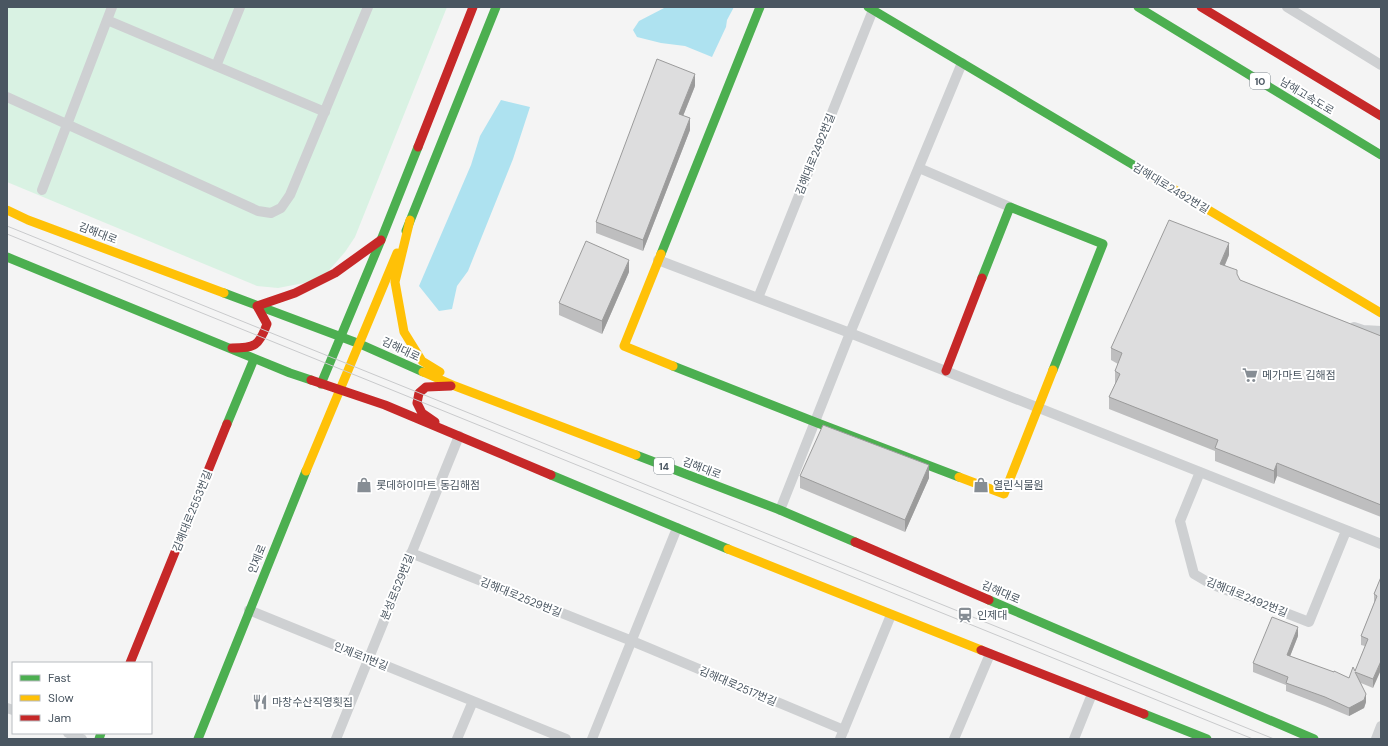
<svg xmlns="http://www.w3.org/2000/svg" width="1388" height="746" viewBox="0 0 1388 746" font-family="'DM Sans','Noto Sans KR',sans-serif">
<rect width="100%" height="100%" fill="#f4f4f4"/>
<path fill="#d9f2e3" d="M 7,7 L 447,7 L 355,237 L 345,252 L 325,275 L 304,283 L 278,288 L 257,286 L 7,182 Z"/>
<path fill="#aee2f0" d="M 666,7 L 734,7 L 727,20 L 726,27 L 712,57 L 685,46 L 661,43 L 637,37 L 633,30 L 639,21 Z
M 501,100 L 530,107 L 513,159 L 468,271 L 457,286 L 452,309 L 439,311 L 419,286 L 471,165 L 480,136 Z"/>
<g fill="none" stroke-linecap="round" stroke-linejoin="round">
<path stroke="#ced0d2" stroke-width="10" d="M 1287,7 L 1381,65
M 107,20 L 325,112
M 216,66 L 240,7
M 7,97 L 258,211 L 271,213 L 281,208 L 290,195 L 368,7
M 919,168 L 1010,207
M 42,190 L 112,7
M 658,260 L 850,333 L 962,63
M 758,298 L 873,10
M 1354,327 L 1363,330 L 1381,331
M 1200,472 L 1180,521 L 1194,574 L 1211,584 L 1309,622 L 1346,531
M 780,510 L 850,333 L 1381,544
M 411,553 L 632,641 L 844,730
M 249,610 L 566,739
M 7,708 L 13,710
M 68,733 L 82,739
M 336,739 L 459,436
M 457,739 L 473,701
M 592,739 L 677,528
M 840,739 L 891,615
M 954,739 L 990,654
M 1074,739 L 1092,694
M 1376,739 L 1381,726"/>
<path stroke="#4caf50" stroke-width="9" d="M 868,7 L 1140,169
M 1138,7 L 1381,155
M 406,231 L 496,7
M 661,254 L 760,7
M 7,257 L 290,373 L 311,380
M 982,278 L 1010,207 L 1103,244 L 1053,370
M 224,293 L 360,344 L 423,372
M 673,366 L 815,422 L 959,477
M 321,384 L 381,240 L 418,147
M 227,424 L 254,359
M 636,455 L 780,510 L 855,542
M 551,475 L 728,549
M 989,600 L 1314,739
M 1144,714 L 1207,739
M 99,739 L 101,733
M 198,739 L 306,471"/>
<path stroke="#ffc107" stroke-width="9" d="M 1140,169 L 1381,313
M 7,210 L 28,220 L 224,293
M 410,220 L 395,282 L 404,332 L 422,361 L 440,372
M 661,254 L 624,346 L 673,366
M 423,372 L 455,386 L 636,455
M 306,471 L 397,253
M 959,477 L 1004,494 L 1053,370
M 728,549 L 981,650"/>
<path stroke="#c62828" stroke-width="9" d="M 1201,7 L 1381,116
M 418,147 L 473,7
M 232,348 C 255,348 259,346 267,324 L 257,306 L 295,293 L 335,273 L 381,240
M 946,371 L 982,278
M 311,380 L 385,405 L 551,475
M 435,422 L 422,413 L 417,403 L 419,393 L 426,387 L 451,386
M 855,542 L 989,600
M 981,650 L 1144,714
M 130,663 L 227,424"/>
<path stroke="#c9cacc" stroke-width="1" d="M 7,226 L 1274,739
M 7,234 L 1253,739"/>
</g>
<path fill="#bebebf" d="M 695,86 L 683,116 L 690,130 L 643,251 L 596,233 L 596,222 Z
M 1229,255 L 1225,265 L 1237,275 L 1240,280 L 1381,336 L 1381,517 L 1277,476 L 1274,484 L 1215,461 L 1215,451 L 1109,409 L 1109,397 L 1115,384 L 1115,371 L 1118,364 L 1111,360 L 1111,348 Z
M 629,272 L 602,334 L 559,315 L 559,303 Z
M 800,476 L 929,478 L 905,532 L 800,488 Z
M 1381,577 L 1373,688 L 1361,683 L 1366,702 L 1364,708 L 1349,716 L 1325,706 L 1286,691 L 1286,685 L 1253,672 L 1253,663 L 1298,636 L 1290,656 L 1349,678 L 1355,671 L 1365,646 L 1361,645 L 1361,636 L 1374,603 L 1374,594 Z"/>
<path fill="#9b9b9b" d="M 695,74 L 695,86 L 679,126 L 679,114 Z
M 690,118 L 690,130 L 643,251 L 643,240 Z
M 1229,243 L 1229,255 L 1220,276 L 1220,264 Z
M 629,260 L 629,272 L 602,334 L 602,321 Z
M 1277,463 L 1277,476 L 1274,484 L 1274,471 Z
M 929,465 L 929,478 L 905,532 L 905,520 Z
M 1298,627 L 1298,636 L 1287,664 L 1287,655 Z
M 1381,661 L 1381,670 L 1373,688 L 1373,679 Z
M 1366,694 L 1366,702 L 1364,708 L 1349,716 L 1349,708 Z"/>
<path fill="#ddddde" stroke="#9b9b9b" d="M 657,59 L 695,74 L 679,114 L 690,118 L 643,240 L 596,222 Z
M 1169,220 L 1229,243 L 1220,264 L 1237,270 L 1237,274 L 1240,280 L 1381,336 L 1381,505 L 1277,463 L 1274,471 L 1215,448 L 1218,440 L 1109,397 L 1120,374 L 1115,371 L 1122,353 L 1111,348 Z
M 586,241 L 629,260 L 602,321 L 559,303 Z
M 823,425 L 929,465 L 905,520 L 800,476 Z
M 1381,577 L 1381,661 L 1373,679 L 1355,672 L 1366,694 L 1364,700 L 1349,708 L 1325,697 L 1286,683 L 1288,677 L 1253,663 L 1272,617 L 1298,627 L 1287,655 L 1334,672 L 1334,671 L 1349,678 L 1353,667 L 1355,671 L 1368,639 L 1361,636 L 1377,596 L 1374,594 Z"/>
<defs>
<symbol id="supermarket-bare" viewBox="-9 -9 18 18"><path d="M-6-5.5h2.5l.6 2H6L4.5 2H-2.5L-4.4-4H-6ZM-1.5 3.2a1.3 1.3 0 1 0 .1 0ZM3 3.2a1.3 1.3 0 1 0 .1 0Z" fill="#868d94" stroke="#fff" stroke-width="2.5" paint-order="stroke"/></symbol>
<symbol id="shop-bare" viewBox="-9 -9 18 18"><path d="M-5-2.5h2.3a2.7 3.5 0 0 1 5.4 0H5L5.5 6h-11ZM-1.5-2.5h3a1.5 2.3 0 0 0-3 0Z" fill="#868d94" stroke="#fff" stroke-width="2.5" paint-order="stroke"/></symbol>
<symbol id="station-bare" viewBox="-9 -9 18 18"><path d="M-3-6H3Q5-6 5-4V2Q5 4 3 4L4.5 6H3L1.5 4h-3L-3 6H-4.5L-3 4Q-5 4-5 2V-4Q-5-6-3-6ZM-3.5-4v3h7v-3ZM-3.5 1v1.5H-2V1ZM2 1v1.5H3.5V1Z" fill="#868d94" stroke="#fff" stroke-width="2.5" paint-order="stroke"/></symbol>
<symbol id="restaurant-bare" viewBox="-9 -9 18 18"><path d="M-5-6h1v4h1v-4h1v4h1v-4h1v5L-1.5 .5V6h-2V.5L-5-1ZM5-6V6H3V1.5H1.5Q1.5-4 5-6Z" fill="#868d94" stroke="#fff" stroke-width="2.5" paint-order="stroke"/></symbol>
</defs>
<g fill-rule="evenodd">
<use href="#supermarket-bare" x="1239" y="364" width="22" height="22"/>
<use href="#shop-bare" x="353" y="474" width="22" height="22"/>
<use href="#shop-bare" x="970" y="474" width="22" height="22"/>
<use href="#station-bare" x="954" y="604" width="22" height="22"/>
<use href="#restaurant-bare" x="249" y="691" width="22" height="22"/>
</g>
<g text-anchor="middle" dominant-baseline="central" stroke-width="4" stroke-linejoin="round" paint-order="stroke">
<g fill="#fff" stroke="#808990" stroke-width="1">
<rect x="1250" y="73" width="20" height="16" rx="3"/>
<rect x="654" y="458" width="20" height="16" rx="3"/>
</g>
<g font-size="10" font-weight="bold" fill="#4a5661">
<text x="1260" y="81">10</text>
<text x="664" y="466">14</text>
</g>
<g font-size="11" fill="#4a5661" stroke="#fff">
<text transform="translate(1307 96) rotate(31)">남해고속도로</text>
<text transform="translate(815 154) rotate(-68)">김해대로2492번길</text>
<text transform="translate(1171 188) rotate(31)">김해대로2492번길</text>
<text transform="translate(98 233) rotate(21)">김해대로</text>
<text transform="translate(401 349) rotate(25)">김해대로</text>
<text transform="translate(702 468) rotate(21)">김해대로</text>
<text transform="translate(192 511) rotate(-68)">김해대로2553번길</text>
<text transform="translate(257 559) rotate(-68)">인제로</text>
<text transform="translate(397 587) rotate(-68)">분성로529번길</text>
<text transform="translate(1001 592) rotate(23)">김해대로</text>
<text transform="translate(521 597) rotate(22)">김해대로2529번길</text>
<text transform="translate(1247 597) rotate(22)">김해대로2492번길</text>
<text transform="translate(361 656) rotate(22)">인제로11번길</text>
<text transform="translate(738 686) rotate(23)">김해대로2517번길</text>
</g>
<g font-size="11" fill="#4a5661" stroke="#fff" text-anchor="start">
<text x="1262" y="375">메가마트 김해점</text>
<text x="376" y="485">롯데하이마트 동김해점</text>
<text x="993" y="485">열린식물원</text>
<text x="977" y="615">인제대</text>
<text x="272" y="702">마창수산직영횟집</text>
</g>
</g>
<rect width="1388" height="746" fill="none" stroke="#4a5661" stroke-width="16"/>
<rect x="12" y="662" width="140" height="72" fill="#ffffff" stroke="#b7bbc0"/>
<rect x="20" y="675" width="20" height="6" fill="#4caf50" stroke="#b7bbc0"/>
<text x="48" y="682" font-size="12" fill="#4a5661">Fast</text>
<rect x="20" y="695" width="20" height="6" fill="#ffc107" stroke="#b7bbc0"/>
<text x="48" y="702" font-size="12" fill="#4a5661">Slow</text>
<rect x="20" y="715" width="20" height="6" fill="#c62828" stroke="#b7bbc0"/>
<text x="48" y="722" font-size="12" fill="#4a5661">Jam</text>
</svg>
